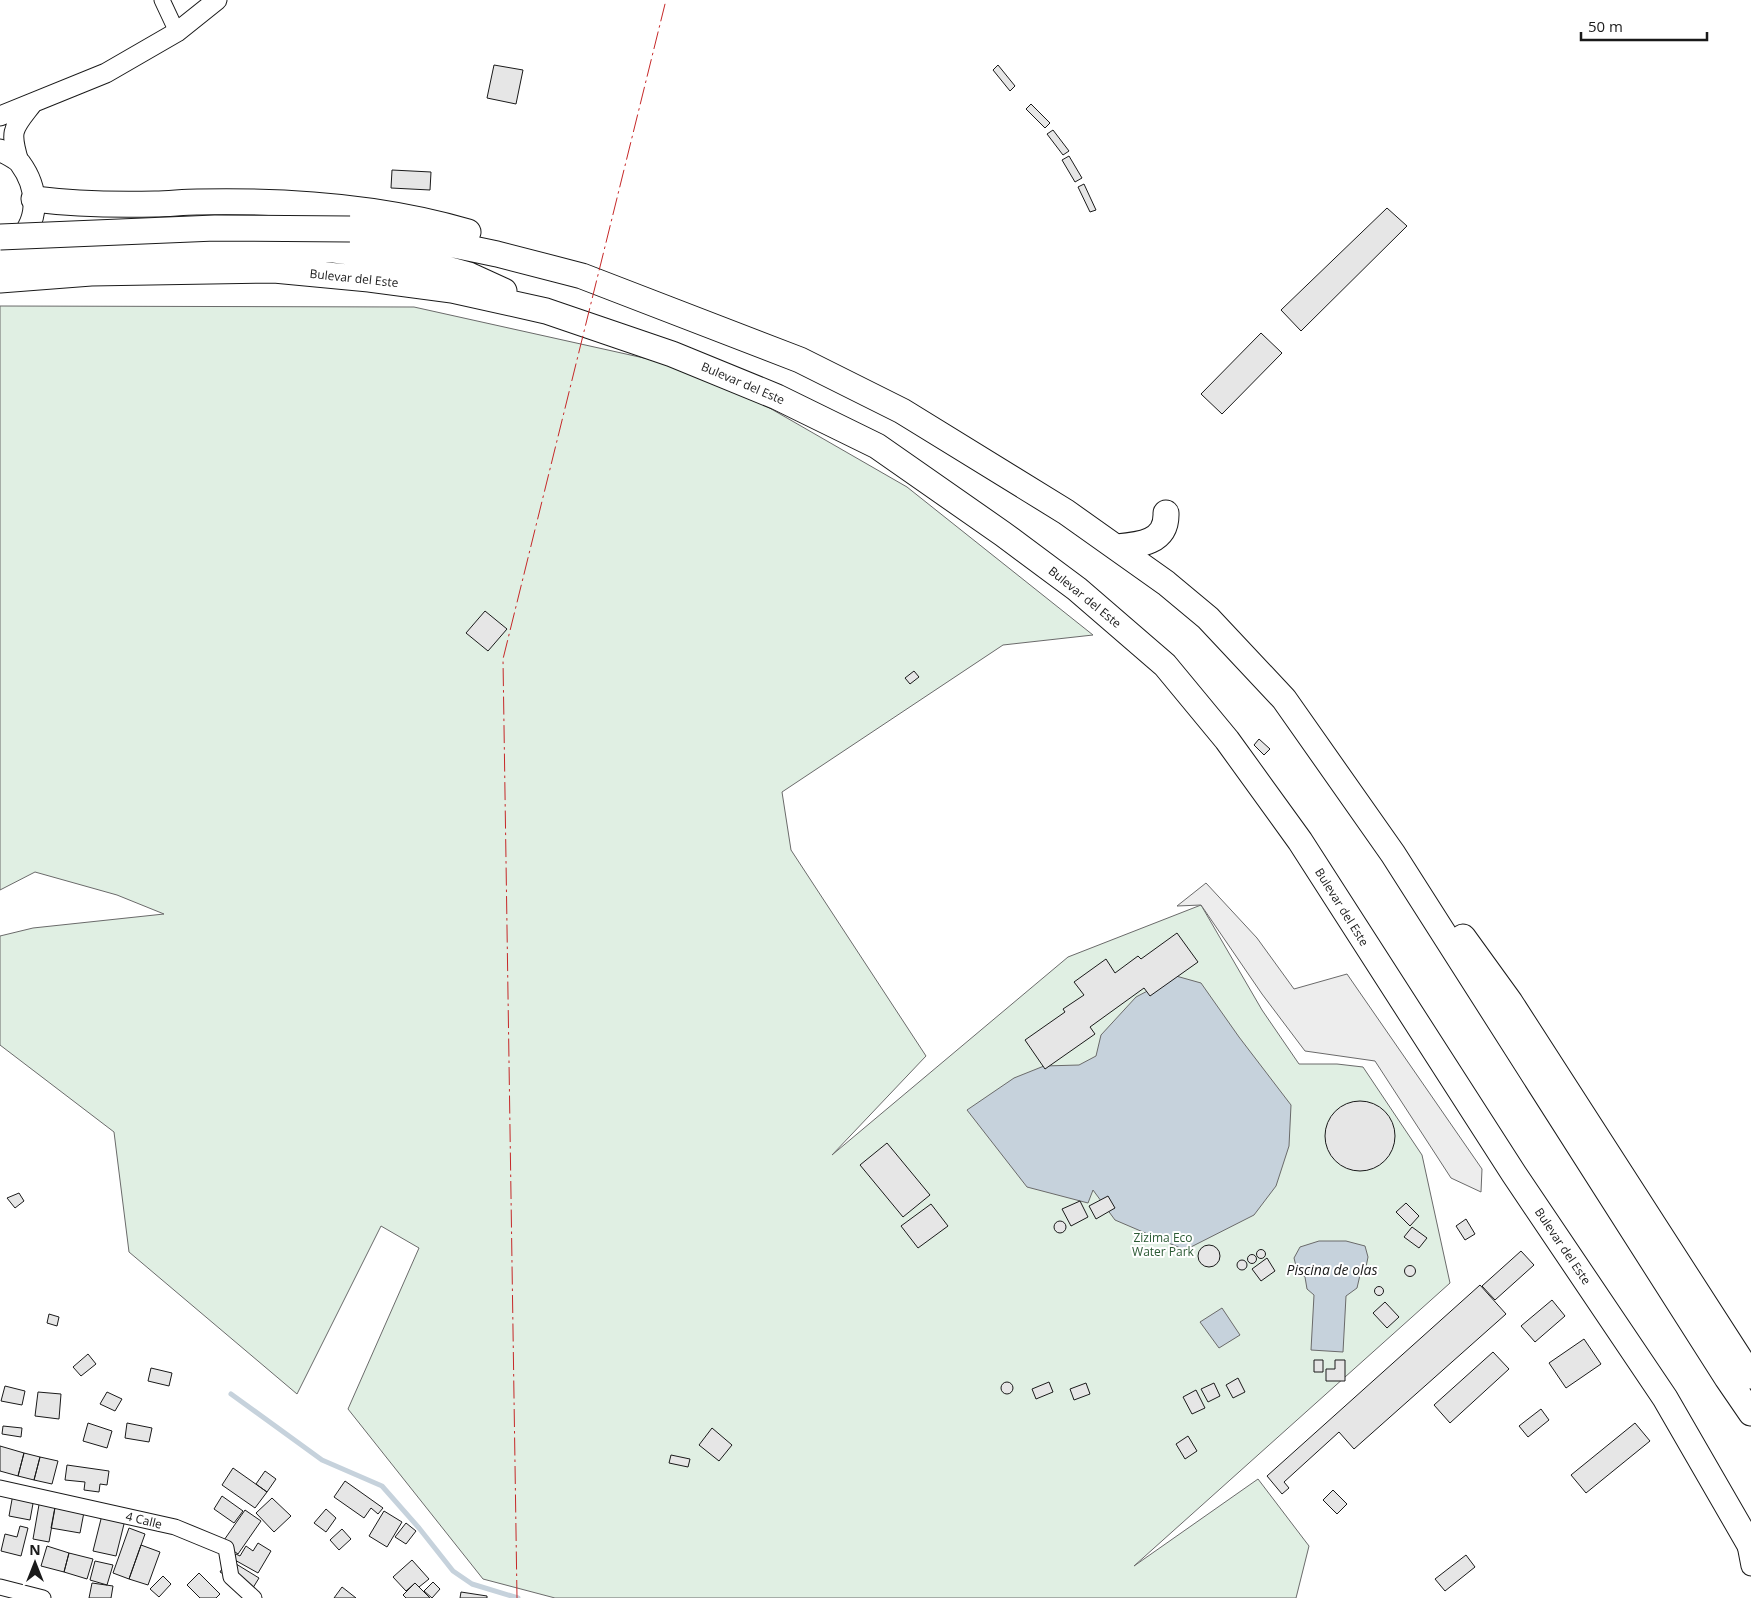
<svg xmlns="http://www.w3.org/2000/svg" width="1751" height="1598" viewBox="0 0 1751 1598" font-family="'Open Sans',sans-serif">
<rect width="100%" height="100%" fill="#fff"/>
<path fill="#e0efe3" stroke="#6a6a6a" d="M 0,306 L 414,307 L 707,372 L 907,487 L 1093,635 L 1003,645 L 782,792 L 791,850 L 926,1056 L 832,1155 L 1068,957 L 1201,905 L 1262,1010 L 1299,1064 L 1337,1064 L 1363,1067 L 1422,1155 L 1450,1283 L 1134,1566 L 1258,1479 L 1309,1546 L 1296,1598 L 555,1598 L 483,1579 L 348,1409 L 419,1248 L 381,1226 L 297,1394 L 129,1252 L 114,1132 L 0,1045 L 0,936 L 33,928 L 164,914 L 117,895 L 35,872 L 0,890 Z"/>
<path fill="#ededed" stroke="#6a6a6a" d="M 1206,883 L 1257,938 L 1294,989 L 1347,974 L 1482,1169 L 1481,1192 L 1451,1178 L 1375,1061 L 1305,1051 L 1262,994 L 1201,905 L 1177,906 Z"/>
<path fill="#c6d2dc" stroke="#6a6a6a" d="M 1176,976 L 1201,983 L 1239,1037 L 1291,1105 L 1289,1146 L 1276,1186 L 1254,1215 L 1185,1250 L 1115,1220 L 1093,1190 L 1088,1203 L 1027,1187 L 967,1110 L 1014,1078 L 1044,1066 L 1079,1065 L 1096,1056 L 1101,1035 L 1136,997 Z
M 1319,1241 L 1346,1241 L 1365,1246 L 1368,1257 L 1366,1267 L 1360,1275 L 1357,1288 L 1346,1296 L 1343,1352 L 1311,1350 L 1314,1295 L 1307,1289 L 1305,1277 L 1297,1270 L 1294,1258 L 1300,1247 Z
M 1222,1308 L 1240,1335 L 1219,1348 L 1200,1322 Z"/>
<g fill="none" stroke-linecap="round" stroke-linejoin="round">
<path stroke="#c6d2dc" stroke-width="5" d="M 231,1394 L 322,1460 L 382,1486 L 419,1528 L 453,1571 L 472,1584 L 518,1598"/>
</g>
<path fill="#e6e6e6" stroke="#1a1a1a" d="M 494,65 L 523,70 L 516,104 L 487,98 Z
M 998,65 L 1015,86 L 1010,91 L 993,70 Z
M 1031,104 L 1050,123 L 1045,128 L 1026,109 Z
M 1053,130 L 1069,151 L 1063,155 L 1047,134 Z
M 1069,156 L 1082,178 L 1075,182 L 1062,160 Z
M 392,170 L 431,172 L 430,190 L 391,188 Z
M 1084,184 L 1096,210 L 1090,212 L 1078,187 Z
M 1387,208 L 1407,226 L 1301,331 L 1281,310 Z
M 1261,333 L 1282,353 L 1222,414 L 1201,394 Z
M 485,611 L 507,629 L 488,651 L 466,633 Z
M 914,671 L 919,677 L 910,684 L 905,678 Z
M 1259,739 L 1270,749 L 1264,755 L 1254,745 Z
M 1177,933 L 1198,962 L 1150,996 L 1144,988 L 1090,1027 L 1095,1034 L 1045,1069 L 1025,1040 L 1065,1012 L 1063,1009 L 1084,995 L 1074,982 L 1106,959 L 1115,973 L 1138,956 L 1141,959 Z
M1325 1136a35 35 0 1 1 70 0a35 35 0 1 1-70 0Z
M 887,1143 L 930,1195 L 903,1217 L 860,1165 Z
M 19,1193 L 24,1201 L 15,1208 L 7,1198 Z
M 1108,1196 L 1115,1208 L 1096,1219 L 1089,1206 Z
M 1080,1201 L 1088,1217 L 1071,1226 L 1062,1209 Z
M 1406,1203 L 1419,1216 L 1410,1226 L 1396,1212 Z
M 931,1204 L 948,1226 L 918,1248 L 901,1226 Z
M 1466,1219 L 1475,1234 L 1465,1240 L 1456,1226 Z
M1054 1227a6 6 0 1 1 12 0a6 6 0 1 1-12 0Z
M 1412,1227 L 1427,1238 L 1419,1248 L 1404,1237 Z
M1198 1256a11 11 0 1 1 22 0a11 11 0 1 1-22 0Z
M1256.5 1254a4.5 4.5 0 1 1 9 0a4.5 4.5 0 1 1-9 0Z
M 1521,1251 L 1534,1265 L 1495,1300 L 1482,1286 Z
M1247.5 1259a4.5 4.5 0 1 1 9 0a4.5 4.5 0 1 1-9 0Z
M 1267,1258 L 1275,1271 L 1261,1281 L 1252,1269 Z
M1237 1265a5 5 0 1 1 10 0a5 5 0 1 1-10 0Z
M1404.5 1271a5.5 5.5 0 1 1 11 0a5.5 5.5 0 1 1-11 0Z
M 1480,1285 L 1506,1314 L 1354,1449 L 1339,1432 L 1284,1482 L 1289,1488 L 1282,1494 L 1267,1476 Z
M1374.5 1291a4.5 4.5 0 1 1 9 0a4.5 4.5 0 1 1-9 0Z
M 1552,1300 L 1565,1316 L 1535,1342 L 1521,1326 Z
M 1385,1302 L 1399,1317 L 1387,1328 L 1373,1313 Z
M 49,1314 L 59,1317 L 57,1326 L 47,1323 Z
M 1584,1339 L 1601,1364 L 1566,1388 L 1549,1363 Z
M 1493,1352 L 1509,1369 L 1450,1423 L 1434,1405 Z
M 88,1354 L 96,1364 L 81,1376 L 73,1367 Z
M 1314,1360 L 1323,1360 L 1323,1372 L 1314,1372 Z
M 1335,1360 L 1345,1360 L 1345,1381 L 1326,1381 L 1326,1369 L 1335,1369 Z
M 151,1368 L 172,1373 L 169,1386 L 148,1381 Z
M 1238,1378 L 1245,1392 L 1233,1398 L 1226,1385 Z
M1001 1388a6 6 0 1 1 12 0a6 6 0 1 1-12 0Z
M 1049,1382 L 1053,1392 L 1036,1399 L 1032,1389 Z
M 1086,1383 L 1090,1394 L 1074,1400 L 1070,1389 Z
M 1214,1383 L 1220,1396 L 1208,1402 L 1201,1389 Z
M 5,1386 L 25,1391 L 22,1405 L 1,1401 Z
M 1196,1390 L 1205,1408 L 1192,1414 L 1183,1397 Z
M 38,1392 L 61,1394 L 59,1419 L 35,1416 Z
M 107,1392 L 122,1399 L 115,1411 L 100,1404 Z
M 1541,1409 L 1549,1420 L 1528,1437 L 1519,1426 Z
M 88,1423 L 112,1431 L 107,1448 L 83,1441 Z
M 127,1423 L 152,1428 L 149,1442 L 125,1438 Z
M 1635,1423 L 1650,1441 L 1586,1493 L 1571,1475 Z
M 3,1426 L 22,1428 L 21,1437 L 2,1434 Z
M 712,1428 L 732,1445 L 719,1461 L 699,1445 Z
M 1188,1436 L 1197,1451 L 1185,1459 L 1176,1444 Z
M 0,1446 L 24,1453 L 18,1476 L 0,1471 Z
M 24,1453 L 40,1457 L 34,1480 L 18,1476 Z
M 671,1455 L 690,1459 L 688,1467 L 669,1463 Z
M 40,1457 L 58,1461 L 52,1484 L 34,1480 Z
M 67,1465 L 109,1471 L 107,1485 L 100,1484 L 99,1492 L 84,1490 L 85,1482 L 65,1480 Z
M 233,1468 L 267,1492 L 255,1508 L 222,1485 Z
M 265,1471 L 276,1479 L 267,1492 L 256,1484 Z
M 345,1481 L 383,1508 L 378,1514 L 371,1508 L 364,1518 L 334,1497 Z
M 1333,1490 L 1347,1504 L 1337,1514 L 1323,1500 Z
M 13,1494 L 34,1498 L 30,1520 L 9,1516 Z
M 222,1496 L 243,1511 L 234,1523 L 214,1509 Z
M 272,1498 L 291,1516 L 274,1532 L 256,1513 Z
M 40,1499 L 56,1502 L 49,1542 L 33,1539 Z
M 56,1502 L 85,1507 L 80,1533 L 51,1528 Z
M 326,1509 L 336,1518 L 326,1532 L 314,1523 Z
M 245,1510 L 261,1521 L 238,1554 L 222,1543 Z
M 103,1511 L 126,1516 L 116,1556 L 93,1551 Z
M 384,1511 L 402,1522 L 387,1547 L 369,1536 Z
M 406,1523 L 416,1531 L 406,1544 L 395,1537 Z
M 20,1526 L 28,1528 L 21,1556 L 1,1551 L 5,1534 L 17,1537 Z
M 129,1528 L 145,1534 L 129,1579 L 113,1573 Z
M 342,1529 L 351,1539 L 339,1550 L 330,1540 Z
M 258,1543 L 271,1551 L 258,1573 L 233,1559 L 236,1554 L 240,1556 L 246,1546 L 253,1551 Z
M 141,1545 L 160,1552 L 148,1585 L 129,1579 Z
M 47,1546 L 69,1553 L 64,1572 L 41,1566 Z
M 69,1553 L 93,1559 L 87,1579 L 64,1572 Z
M 1466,1555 L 1475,1567 L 1445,1591 L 1435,1579 Z
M 228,1559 L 259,1578 L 251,1591 L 220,1572 Z
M 412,1560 L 429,1579 L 419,1587 L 415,1583 L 406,1591 L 393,1577 Z
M 95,1561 L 113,1565 L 107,1585 L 90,1580 Z
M 199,1573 L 220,1594 L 216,1598 L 200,1598 L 187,1585 Z
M 163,1576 L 171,1584 L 159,1597 L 150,1589 Z
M 433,1582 L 440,1589 L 432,1598 L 424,1591 Z
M 92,1583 L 113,1586 L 111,1598 L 89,1598 Z
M 415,1583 L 430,1598 L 406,1598 L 403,1595 Z
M 342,1587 L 356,1598 L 334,1598 Z
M 461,1592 L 487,1596 L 487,1598 L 460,1598 Z"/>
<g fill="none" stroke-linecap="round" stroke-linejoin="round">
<defs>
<path id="minor" d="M 162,0 L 177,32
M 0,1488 L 175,1527 L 226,1548 L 231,1577 L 254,1598
M 0,1587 L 43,1598"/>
<path id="tertiary" d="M 0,116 L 106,73 L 177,32 L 217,0
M 19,162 C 9,129 13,129 33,103
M 1746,1540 L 1751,1566"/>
<path id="secondary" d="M 0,150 C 6,154 15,157 20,163 C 39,189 41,224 13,244"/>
<path id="trunk" d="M 34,199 C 74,204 114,205 155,204 C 169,204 183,202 197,202 C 288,200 380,206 468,232
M 350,229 L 435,241 L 497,254 L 582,276 L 800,360 L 902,411 L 1066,512 L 1166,583 L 1208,618 L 1284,699 L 1393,854 L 1727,1378 L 1751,1413
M 0,255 L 245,246 L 334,250 L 414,260 L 469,275 L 504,291
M 0,280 L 91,273 L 274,270 L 369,279 L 452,290 L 546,311 L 672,354 L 777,397 L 877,446 L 1003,534 L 1077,589 L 1165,665 L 1227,740 L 1300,841 L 1514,1174 L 1665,1398 L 1751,1547
M 1116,547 C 1139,545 1167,543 1166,513
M 1463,937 L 1510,1002 L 1751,1376"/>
</defs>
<use href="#minor" stroke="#1a1a1a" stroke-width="17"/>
<use href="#tertiary" stroke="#1a1a1a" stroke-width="21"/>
<use href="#secondary" stroke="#1a1a1a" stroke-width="23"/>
<use href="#trunk" stroke="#1a1a1a" stroke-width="27"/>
<use href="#minor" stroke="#fff" stroke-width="15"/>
<use href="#tertiary" stroke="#fff" stroke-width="19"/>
<use href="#secondary" stroke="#fff" stroke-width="21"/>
<use href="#trunk" stroke="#fff" stroke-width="25"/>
<defs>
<path id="trunk-bridge" d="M 0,237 L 215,228 L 350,229"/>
</defs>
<use href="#trunk-bridge" stroke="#1a1a1a" stroke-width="27" stroke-linecap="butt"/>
<use href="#trunk-bridge" stroke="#fff" stroke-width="25"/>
<path stroke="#c62828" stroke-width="1" stroke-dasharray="18 4 2.5 4" stroke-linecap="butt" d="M 517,1598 L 503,659 L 666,0"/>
</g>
<g text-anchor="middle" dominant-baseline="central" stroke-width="4" stroke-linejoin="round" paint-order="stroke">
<g font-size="12" fill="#1a1a1a" stroke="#fff">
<text transform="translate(354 278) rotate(6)">Bulevar del Este</text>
<text transform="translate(743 383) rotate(23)">Bulevar del Este</text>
<text transform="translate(1085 597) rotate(39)">Bulevar del Este</text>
<text transform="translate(1342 907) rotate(58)">Bulevar del Este</text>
<text transform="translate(1563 1246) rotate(56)">Bulevar del Este</text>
<text transform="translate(144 1520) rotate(14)">4 Calle</text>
</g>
<g font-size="12" fill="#2b5a34" stroke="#fff">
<text x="1163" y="1237">Zizima Eco<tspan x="1163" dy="14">Water Park</tspan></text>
</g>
<g font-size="14" font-style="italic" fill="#1a1a1a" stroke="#fff">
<text x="1332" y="1269">Piscina de olas</text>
</g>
</g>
<g transform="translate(35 1563)" stroke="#ffffff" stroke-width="4" paint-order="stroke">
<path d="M0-4L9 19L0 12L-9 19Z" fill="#1a1a1a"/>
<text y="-8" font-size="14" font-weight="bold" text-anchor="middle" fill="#1a1a1a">N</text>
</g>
<path d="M1581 32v8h126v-8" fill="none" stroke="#1a1a1a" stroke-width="2.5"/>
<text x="1588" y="32" font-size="15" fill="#1a1a1a" stroke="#ffffff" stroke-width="4" paint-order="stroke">50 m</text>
</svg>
